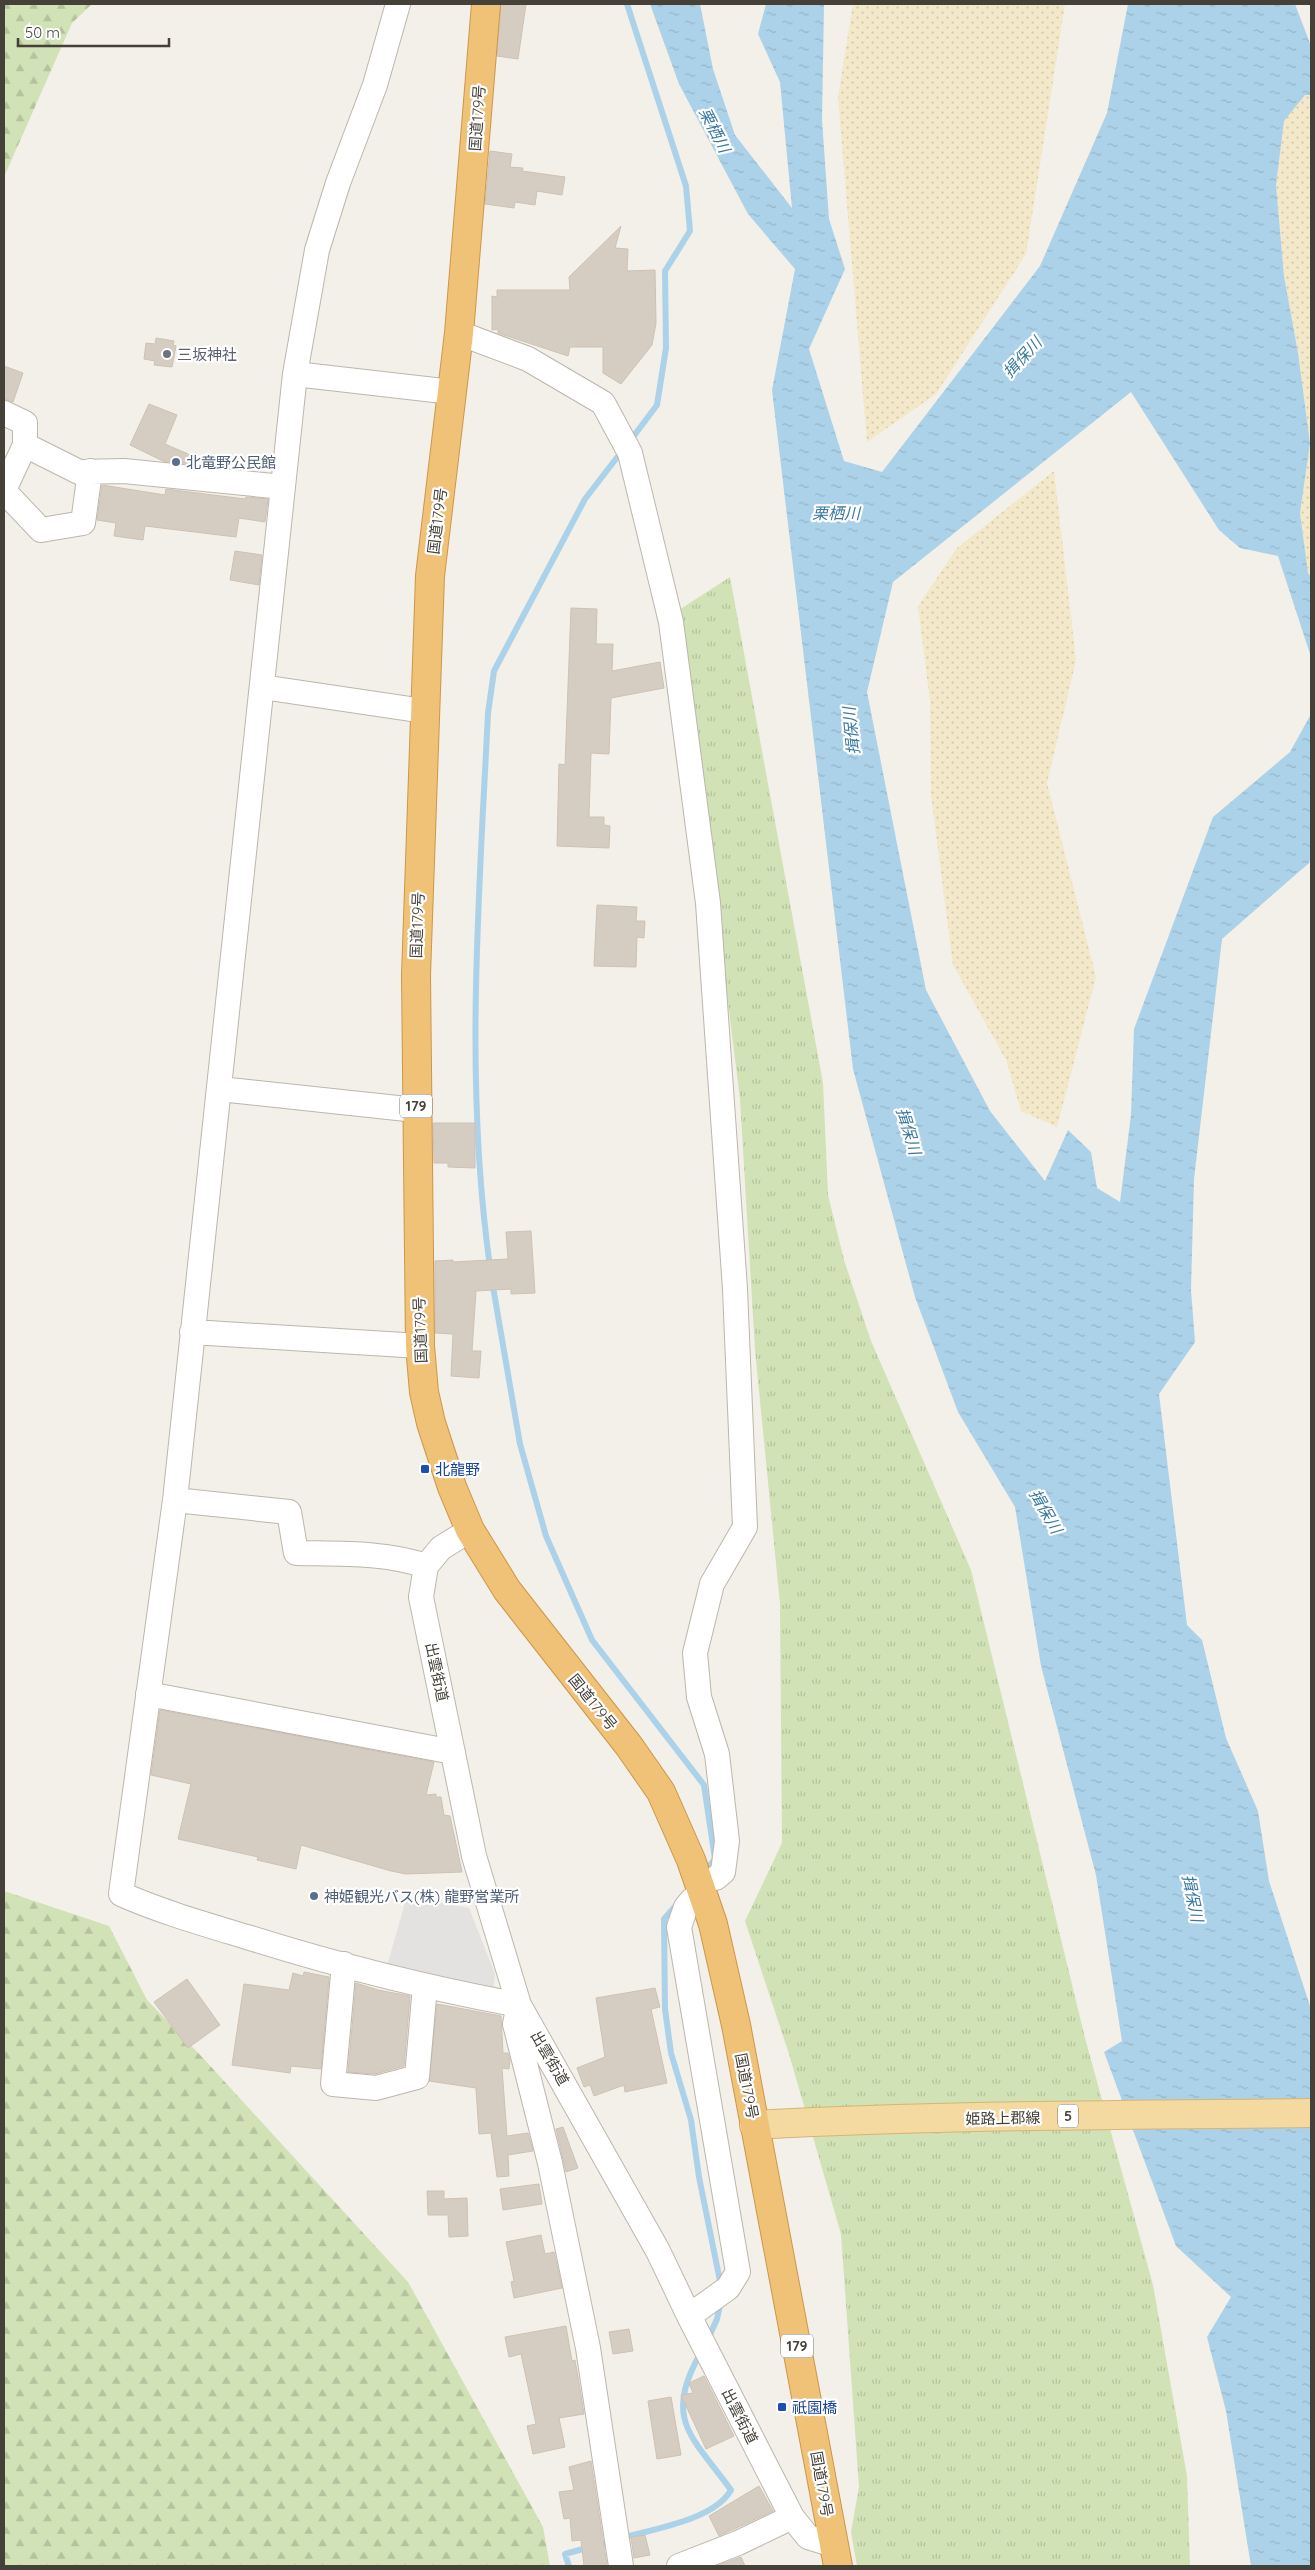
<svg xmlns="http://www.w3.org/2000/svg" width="1315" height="2570" viewBox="0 0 1315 2570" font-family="Quicksand,'Noto Sans JP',sans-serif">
<defs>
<pattern id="forest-firs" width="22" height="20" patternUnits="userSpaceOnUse" patternTransform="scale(1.25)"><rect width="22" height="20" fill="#d0e2b6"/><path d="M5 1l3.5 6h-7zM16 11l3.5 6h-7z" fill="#b4c39d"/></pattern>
<pattern id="sand-dots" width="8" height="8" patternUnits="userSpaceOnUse" patternTransform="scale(1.25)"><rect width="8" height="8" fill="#f3e8c9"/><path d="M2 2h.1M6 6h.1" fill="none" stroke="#d2c8ad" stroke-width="1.8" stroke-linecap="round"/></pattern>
<pattern id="park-tufts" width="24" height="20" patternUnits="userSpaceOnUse" patternTransform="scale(1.25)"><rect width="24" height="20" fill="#d0e2b6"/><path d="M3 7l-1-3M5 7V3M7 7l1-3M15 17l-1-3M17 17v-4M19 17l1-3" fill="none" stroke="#b4c39d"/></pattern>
<pattern id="water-ripples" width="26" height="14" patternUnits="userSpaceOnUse" patternTransform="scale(1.25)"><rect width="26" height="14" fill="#acd2e9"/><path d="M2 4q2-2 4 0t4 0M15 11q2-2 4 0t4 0" fill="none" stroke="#95b5c9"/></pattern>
</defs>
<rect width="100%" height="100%" fill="#f3efe9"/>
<path fill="url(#forest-firs)" d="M 4,4 L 92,4 L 72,23 L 4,177 Z
M 4,1891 L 109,1926 L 147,2000 L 203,2058 L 408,2282 L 543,2527 L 550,2566 L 4,2566 Z"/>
<path fill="url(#sand-dots)" d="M 853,4 L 1065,4 L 1026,254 L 936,394 L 867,442 L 838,97 Z
M 1305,94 L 1311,95 L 1311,577 L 1308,573 L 1300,513 L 1310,442 L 1298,353 L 1284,276 L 1276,185 L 1284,121 Z
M 1054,471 L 1076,660 L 1047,783 L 1096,977 L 1057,1127 L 1021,1111 L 1006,1060 L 953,965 L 931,795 L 930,701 L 918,606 L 957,548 Z"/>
<path fill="url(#park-tufts)" d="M 730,577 L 823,1083 L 828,1195 L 844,1260 L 871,1341 L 971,1570 L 1085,2038 L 1153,2285 L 1187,2476 L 1190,2566 L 857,2566 L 851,2532 L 859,2487 L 841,2234 L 789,2054 L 745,1921 L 782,1843 L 780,1604 L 755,1350 L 740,1099 L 679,610 Z"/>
<path fill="#e4e2e0" d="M 407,1896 L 469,1908 L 495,1974 L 493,1991 L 387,1966 Z"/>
<path fill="url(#water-ripples)" d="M 650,4 L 700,4 L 713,69 L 735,135 L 792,208 L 780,82 L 758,34 L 766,4 L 824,4 L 822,120 L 829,219 L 845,269 L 809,349 L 844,461 L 882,472 L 1040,266 L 1107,113 L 1128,4 L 1295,4 L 1311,46 L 1311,95 L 1305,95 L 1284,121 L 1276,185 L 1284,276 L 1298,353 L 1310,443 L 1300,513 L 1308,573 L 1311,577 L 1311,657 L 1278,556 L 1240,548 L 1219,530 L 1131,392 L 893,582 L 867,692 L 926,990 L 990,1111 L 1045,1181 L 1068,1130 L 1091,1152 L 1097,1188 L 1120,1202 L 1131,1115 L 1134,1029 L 1213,817 L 1290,752 L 1311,714 L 1311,857 L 1309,863 L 1222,939 L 1194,1179 L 1191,1290 L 1195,1342 L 1159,1394 L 1187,1625 L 1202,1640 L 1226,1738 L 1258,1811 L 1269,1881 L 1311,2009 L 1311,2566 L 1251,2566 L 1226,2411 L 1207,2337 L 1231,2297 L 1176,2246 L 1104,2052 L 1122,2041 L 1096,1875 L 1041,1666 L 1015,1507 L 958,1412 L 915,1297 L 853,1069 L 772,390 L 795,269 L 748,214 L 679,84 Z"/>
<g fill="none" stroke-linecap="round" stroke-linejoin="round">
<path stroke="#acd2e9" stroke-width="6" d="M 627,4 L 686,186 L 690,231 L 665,271 L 666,348 L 657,405 L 630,441
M 490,1267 C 464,1082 479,898 488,713 L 494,671 L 585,499 L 622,451
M 492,1281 L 520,1444 L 546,1536 L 592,1640 L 704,1785 L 715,1859 L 702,1874
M 678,1903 L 664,1919 L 665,2009 L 671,2053 L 691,2120 L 699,2177 L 721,2286
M 708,2339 L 717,2319 L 721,2301
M 622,2538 C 653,2529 714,2520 731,2490 C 691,2435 663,2420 701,2352
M 569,2566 L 565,2554 L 612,2541"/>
</g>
<path fill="#d6cdc2" stroke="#cdc2b3" d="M 501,4 L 526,4 L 518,59 L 497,56 Z
M 490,151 L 512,154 L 510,167 L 523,168 L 522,171 L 565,177 L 562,195 L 537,191 L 535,205 L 515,202 L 514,208 L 485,204 Z
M 621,226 L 615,248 L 628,249 L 627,271 L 655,270 L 656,323 L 652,345 L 621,384 L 603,373 L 603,347 L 570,347 L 568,356 L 498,333 L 498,329 L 492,330 L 492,296 L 497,297 L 497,290 L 570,290 L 569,277 Z
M 156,338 L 174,341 L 173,345 L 176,346 L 172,367 L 154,365 L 155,361 L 144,359 L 146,343 L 155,344 Z
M 4,366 L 23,373 L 13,402 L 4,399 Z
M 149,404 L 177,415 L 165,444 L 195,457 L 192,464 L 163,461 L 130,445 Z
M 102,485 L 165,495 L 166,489 L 245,499 L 246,497 L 268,499 L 265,522 L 239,518 L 236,537 L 145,526 L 143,540 L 114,536 L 116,523 L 97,520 Z
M 235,551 L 262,555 L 259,585 L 230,580 Z
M 571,608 L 597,609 L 596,644 L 613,644 L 612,671 L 660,662 L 664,688 L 611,698 L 609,754 L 591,753 L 589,817 L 604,817 L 604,825 L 610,826 L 609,848 L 557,846 L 559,764 L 565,765 Z
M 597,905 L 637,907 L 636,921 L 645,921 L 644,938 L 637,937 L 636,967 L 594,966 Z
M 433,1123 L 475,1123 L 475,1168 L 448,1167 L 448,1163 L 434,1163 Z
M 531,1231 L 535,1293 L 511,1294 L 511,1289 L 476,1291 L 472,1351 L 481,1351 L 479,1378 L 451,1376 L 453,1334 L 435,1333 L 435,1261 L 453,1260 L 453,1262 L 508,1259 L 506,1232 Z
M 160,1710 L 434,1762 L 426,1795 L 436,1794 L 436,1797 L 441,1797 L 444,1815 L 450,1816 L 462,1872 L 406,1874 L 391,1871 L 301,1845 L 296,1869 L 257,1860 L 258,1857 L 178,1839 L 191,1784 L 151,1775 Z
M 304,1972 L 329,1977 L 321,2069 L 291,2066 L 290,2073 L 232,2065 L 244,1984 L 289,1990 L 293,1973 L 303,1976 Z
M 187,1979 L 220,2025 L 188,2048 L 154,2002 Z
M 356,1983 L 378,1990 L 410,1996 L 404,2066 L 375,2074 L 348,2072 Z
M 655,1988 L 660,2007 L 651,2009 L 667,2083 L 625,2092 L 624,2085 L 594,2096 L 590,2085 L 584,2087 L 577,2068 L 605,2057 L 596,1998 Z
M 437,2004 L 501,2016 L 503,2053 L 508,2053 L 510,2060 L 509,2069 L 502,2068 L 507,2136 L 528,2133 L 533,2151 L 508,2155 L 509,2176 L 497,2177 L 491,2133 L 479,2134 L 476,2088 L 429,2081 Z
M 563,2127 L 578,2168 L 566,2172 L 556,2129 Z
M 539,2184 L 542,2204 L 503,2210 L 500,2189 Z
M 427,2191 L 444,2191 L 444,2199 L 467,2198 L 468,2236 L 449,2237 L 448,2215 L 428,2215 Z
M 541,2235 L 545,2254 L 554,2252 L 562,2288 L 514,2298 L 511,2282 L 514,2281 L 506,2242 Z
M 566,2326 L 572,2361 L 575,2360 L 578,2377 L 584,2414 L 559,2418 L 565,2447 L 533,2454 L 527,2426 L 536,2424 L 521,2354 L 509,2357 L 505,2337 Z
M 629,2329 L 633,2351 L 613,2354 L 609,2332 Z
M 704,2376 L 734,2436 L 706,2449 L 681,2395 L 693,2393 L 689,2383 Z
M 671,2397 L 681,2455 L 657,2459 L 648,2401 Z
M 591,2461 L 607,2566 L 584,2566 L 581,2540 L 572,2541 L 570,2518 L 564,2519 L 559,2492 L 574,2490 L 569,2467 Z
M 759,2486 L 773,2511 L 719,2536 L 709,2516 Z
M 645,2535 L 650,2555 L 634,2558 L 631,2537 Z
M 741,2557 L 745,2566 L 716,2566 Z"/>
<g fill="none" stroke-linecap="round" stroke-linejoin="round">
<defs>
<path id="minor" d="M 398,4 L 375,85 L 338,183 L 317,250 L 295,374 L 175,1500 L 121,1894 C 162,1912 204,1924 247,1937 C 336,1965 427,1988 519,2005 L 515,2024 L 550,2163 L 588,2348 L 621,2566
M 459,333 L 528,359 L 603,403 L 630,453 L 671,622 L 708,903 L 735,1289 L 745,1527 L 712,1584 L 695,1653 L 699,1697 L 717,1754 L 727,1841 L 723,1872 L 716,1878
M 295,374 L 452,392
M 4,413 L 25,423 L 25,445
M 4,490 L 25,445 L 79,472 L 124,471 L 283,487
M 4,491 L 41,530 L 83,523 L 90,471
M 262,687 L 424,711
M 220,1089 L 416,1110
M 192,1332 L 420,1346
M 175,1500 L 289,1512 L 296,1553 C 340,1554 384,1552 426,1566
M 470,1530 L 441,1548 L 426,1566 L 421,1597 L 474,1856 L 519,2005 L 658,2251 L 689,2316 L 792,2517 L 808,2537 L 834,2545
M 148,1694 L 453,1752
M 344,1964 L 333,2084 L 376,2088 L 417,2077 L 425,1986
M 689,2316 L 728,2288 L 738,2272 L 679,1927 L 686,1907 L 692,1900
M 679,2566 L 738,2543 L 792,2517"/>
<path id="major" d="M 754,2125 C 940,2115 1126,2115 1311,2113"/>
<path id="highway" d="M 486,4 L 459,333 L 430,576 L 416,975 L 420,1346 L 424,1392 L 431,1423 L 452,1487 L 470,1530 L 507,1590 L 629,1746 L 661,1792 L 691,1860 L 713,1924 L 736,2025 L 838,2566"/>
</defs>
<use href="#minor" stroke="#bdb6ac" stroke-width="26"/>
<use href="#major" stroke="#d7b572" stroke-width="30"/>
<use href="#highway" stroke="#cd9748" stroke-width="30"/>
<use href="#minor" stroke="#fff" stroke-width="24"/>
<use href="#major" stroke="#f4d9a1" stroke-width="28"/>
<use href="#highway" stroke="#efc278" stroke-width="28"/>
</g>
<circle fill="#6b7280" stroke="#fff" stroke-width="2" cx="167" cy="354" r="5"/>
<g fill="#5c6f8a" stroke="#fff" stroke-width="2">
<circle cx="176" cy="462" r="5"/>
<circle cx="314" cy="1896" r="5"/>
</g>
<g fill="#1a4fb4" stroke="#fff" stroke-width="2">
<rect x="420" y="1464" width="10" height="10" rx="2.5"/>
<rect x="777" y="2402" width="10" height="10" rx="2.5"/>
</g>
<g text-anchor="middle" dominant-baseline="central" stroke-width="4.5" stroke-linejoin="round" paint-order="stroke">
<g fill="#fff" stroke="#7d7974" stroke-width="1">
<rect x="400" y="1094.5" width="32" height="23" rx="4"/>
<rect x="1058" y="2104.5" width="20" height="23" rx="4"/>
<rect x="781" y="2334.5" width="32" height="23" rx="4"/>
</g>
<g font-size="14" font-weight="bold" fill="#454038">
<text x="416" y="1106">179</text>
<text x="1068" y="2116">5</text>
<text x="797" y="2346">179</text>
</g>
<g font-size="15" fill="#454038" stroke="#fff">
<text transform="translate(477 118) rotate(-86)">国道179号</text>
<text transform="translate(437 521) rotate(-83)">国道179号</text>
<text transform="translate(417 925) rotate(-88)">国道179号</text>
<text transform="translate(420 1330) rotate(-92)">国道179号</text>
<text transform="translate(437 1672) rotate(78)">出雲街道</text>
<text transform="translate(593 1702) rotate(51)">国道179号</text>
<text transform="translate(550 2058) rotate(60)">出雲街道</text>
<text transform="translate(747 2086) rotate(79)">国道179号</text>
<text transform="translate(1003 2118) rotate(-1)">姫路上郡線</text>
<text transform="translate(740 2416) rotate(63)">出雲街道</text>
<text transform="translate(822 2484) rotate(80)">国道179号</text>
</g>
<g font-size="15" fill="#5b616d" stroke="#fff" text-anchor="start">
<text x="177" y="354">三坂神社</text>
</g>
<g font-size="15" fill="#4e5e75" stroke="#fff" text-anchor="start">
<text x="186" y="462">北竜野公民館</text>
<text x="324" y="1896">神姫観光バス(株) 龍野営業所</text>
</g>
<g font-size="15" fill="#164399" stroke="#fff" text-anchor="start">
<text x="435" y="1469">北龍野</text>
<text x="792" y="2407">祇園橋</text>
</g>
<g font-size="16" font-style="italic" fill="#3a799f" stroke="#fff">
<text transform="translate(715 130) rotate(63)">栗栖川</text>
<text transform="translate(1022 357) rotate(-47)">揖保川</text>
<text x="836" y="513">栗栖川</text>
<text transform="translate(851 731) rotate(-96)">揖保川</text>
<text transform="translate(909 1131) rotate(73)">揖保川</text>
<text transform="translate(1046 1511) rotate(60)">揖保川</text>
<text transform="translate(1193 1898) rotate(78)">揖保川</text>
</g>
</g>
<rect width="1315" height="2570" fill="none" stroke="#454038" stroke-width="10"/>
<path d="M18 38v8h151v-8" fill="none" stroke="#454038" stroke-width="2.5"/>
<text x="25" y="38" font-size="15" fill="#454038" stroke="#ffffff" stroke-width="4" paint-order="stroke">50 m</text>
</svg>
